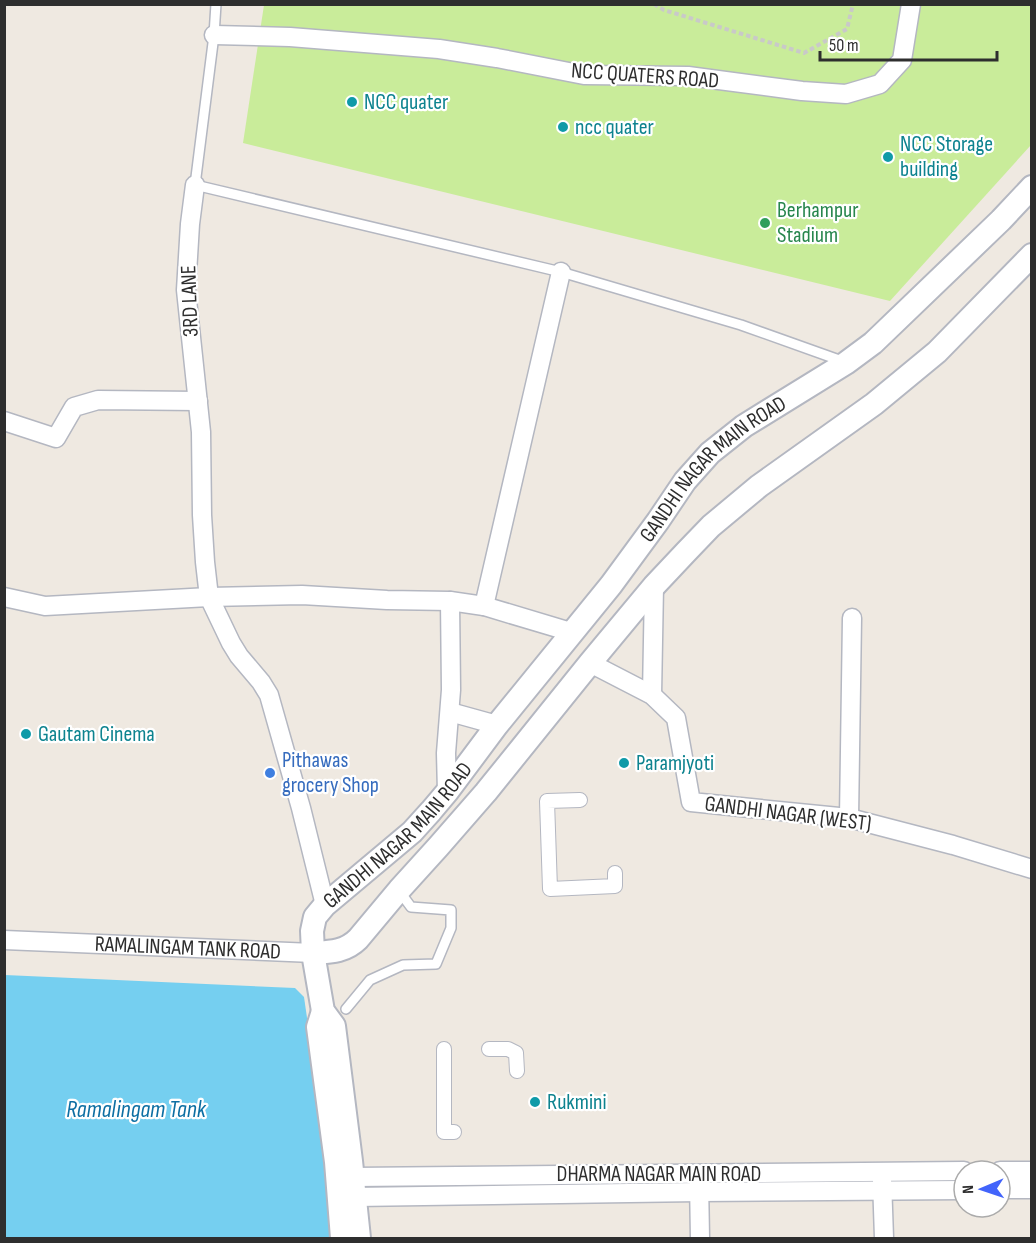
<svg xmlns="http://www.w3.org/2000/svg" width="1036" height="1243" viewBox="0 0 1036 1243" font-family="'Sofia Sans Condensed',sans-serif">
<rect width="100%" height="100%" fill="#efe9e1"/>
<path fill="#c9ec9a" d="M 264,5 L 1031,5 L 1031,145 L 890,301 L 243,143 Z"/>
<path fill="#75cff0" d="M 5,975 L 295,988 L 304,997 L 314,1066 L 334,1238 L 5,1238 Z"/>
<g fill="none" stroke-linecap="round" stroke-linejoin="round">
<defs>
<path id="service" d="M 216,4 L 214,35 L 195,185 L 561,272 L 741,325 L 842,361
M 346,1009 L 370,980 L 403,965 L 436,964 L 451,928 L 451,910 L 411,907 L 400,892"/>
<path id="pedestrian" d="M 580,800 L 547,801 L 550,889 L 615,886 L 615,873
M 444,1049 L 444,1132 L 454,1132
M 489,1049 L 508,1049 L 516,1053 L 517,1071"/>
<g id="minor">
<path d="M 214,35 L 290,37 L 439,49 L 497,58 L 584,75 L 688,76 L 802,91 L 846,94 L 880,84 L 902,60 L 911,4"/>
<path d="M 195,185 L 190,224 L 186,290 L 201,432 L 202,515 L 205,562 L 209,597 L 231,643 L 239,656 L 261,682 L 269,695 L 301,808 L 325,905"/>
<path d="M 4,421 L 56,438 L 74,407 L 98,400 L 198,401"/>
<path d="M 4,597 L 45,606 L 209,597 L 302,595 L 387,600 L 450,601 L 484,606 L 571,632"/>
<path d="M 484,606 L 561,272"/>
<path d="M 590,663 L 652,695 L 676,718 L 691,802 L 849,818 L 953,845 L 1032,869"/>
<path d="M 652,695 L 654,586"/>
<path d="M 450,712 L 497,725"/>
<path d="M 447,792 L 446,753 L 451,690 L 450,601"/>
<path d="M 849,818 L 852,618"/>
<path id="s1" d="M 4,940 L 313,953"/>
<path d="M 1000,1171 L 1032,1171"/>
<path d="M 353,1177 L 964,1171"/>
<path d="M 882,1180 L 884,1238"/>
<path d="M 699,1181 L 700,1238"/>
<path d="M 1000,1189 L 1032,1189"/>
<path d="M 355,1197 L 699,1192 L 964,1190"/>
</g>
<g id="tertiary">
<path d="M 313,953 C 330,952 345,952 358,939 L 399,890 L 438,847 L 486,792 L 590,663 L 654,586 L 686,552 L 711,526 L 759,486 L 874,404 L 937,352 L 1032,255"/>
<path d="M 323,1011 L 318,1027 L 336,1162 L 342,1238"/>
<path id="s2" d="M 359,1238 L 351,1161 L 334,1026 L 323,1011 L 313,953 L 312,931 L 315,917 L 325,905 L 412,832 L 431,811 L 447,792 L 497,725 L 611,585 L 658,521 L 685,481 L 710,453 L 744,426 L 846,363 L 873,343 L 1001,220 L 1032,187"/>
</g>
</defs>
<use href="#service" stroke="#b4b7c1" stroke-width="12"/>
<use href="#pedestrian" stroke="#b4b7c1" stroke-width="16"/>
<use href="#minor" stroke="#b4b7c1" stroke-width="21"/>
<use href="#tertiary" stroke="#b4b7c1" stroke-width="26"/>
<path stroke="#c9c9c9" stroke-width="4" stroke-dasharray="4.5 3" stroke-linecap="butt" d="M 654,4 L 664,10 L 804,53 L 847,29 L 853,4"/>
<use href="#service" stroke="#fff" stroke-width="9"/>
<use href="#pedestrian" stroke="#fff" stroke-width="14"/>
<use href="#minor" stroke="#fff" stroke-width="18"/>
<use href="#tertiary" stroke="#fff" stroke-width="22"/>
</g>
<g fill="#0f9aa8" stroke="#fff" stroke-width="2">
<circle cx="352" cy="102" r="6"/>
<circle cx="563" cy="127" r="6"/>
<circle cx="888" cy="157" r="6"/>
<circle cx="26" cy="734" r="6"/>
<circle cx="624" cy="763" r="6"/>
<circle cx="535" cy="1102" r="6"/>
</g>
<circle fill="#2e9e5b" stroke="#fff" stroke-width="2" cx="765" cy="223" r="6"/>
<circle fill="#3f7fe0" stroke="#fff" stroke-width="2" cx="270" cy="773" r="6"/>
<g text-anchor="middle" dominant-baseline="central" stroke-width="4.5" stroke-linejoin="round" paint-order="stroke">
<g font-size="22" fill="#2e2e2e" stroke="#fff">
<text transform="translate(645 76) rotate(4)">NCC QUATERS ROAD</text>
<text transform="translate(190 301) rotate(-92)">3RD LANE</text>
<text stroke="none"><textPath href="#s2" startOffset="930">GANDHI NAGAR MAIN ROAD</textPath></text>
<text transform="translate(788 814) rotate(7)">GANDHI NAGAR (WEST)</text>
<text stroke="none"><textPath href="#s2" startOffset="444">GANDHI NAGAR MAIN ROAD</textPath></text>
<text stroke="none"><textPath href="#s1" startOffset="184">RAMALINGAM TANK ROAD</textPath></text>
<text x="659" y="1174">DHARMA NAGAR MAIN ROAD</text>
</g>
<g font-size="22" fill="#0d838f" stroke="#fff" text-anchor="start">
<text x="364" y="102">NCC quater</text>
<text x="575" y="127">ncc quater</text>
<text x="900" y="144">NCC Storage<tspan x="900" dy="25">building</tspan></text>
<text x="38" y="734">Gautam Cinema</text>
<text x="636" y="763">Paramjyoti</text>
<text x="547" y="1102">Rukmini</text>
</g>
<g font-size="22" fill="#27864d" stroke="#fff" text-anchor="start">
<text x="777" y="210">Berhampur<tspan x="777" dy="25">Stadium</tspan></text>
</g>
<g font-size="22" fill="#366cbe" stroke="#fff" text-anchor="start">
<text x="282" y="760">Pithawas<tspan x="282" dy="25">grocery Shop</tspan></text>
</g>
<g font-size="24" font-style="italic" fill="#0d6fa3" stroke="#fff">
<text x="136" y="1109">Ramalingam Tank</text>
</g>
</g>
<rect width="1036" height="1243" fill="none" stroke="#2e2e2e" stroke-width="12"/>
<g transform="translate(982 1189) rotate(268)"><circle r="28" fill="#ffffff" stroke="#ababab" stroke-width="1.5"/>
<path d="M0-4.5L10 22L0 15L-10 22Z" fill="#4264fb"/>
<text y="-9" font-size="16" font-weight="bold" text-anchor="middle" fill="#2e2e2e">N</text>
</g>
<path d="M820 51v9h177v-9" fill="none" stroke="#2e2e2e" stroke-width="3"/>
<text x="829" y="51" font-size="18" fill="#2e2e2e" stroke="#ffffff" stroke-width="4.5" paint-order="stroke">50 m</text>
</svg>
